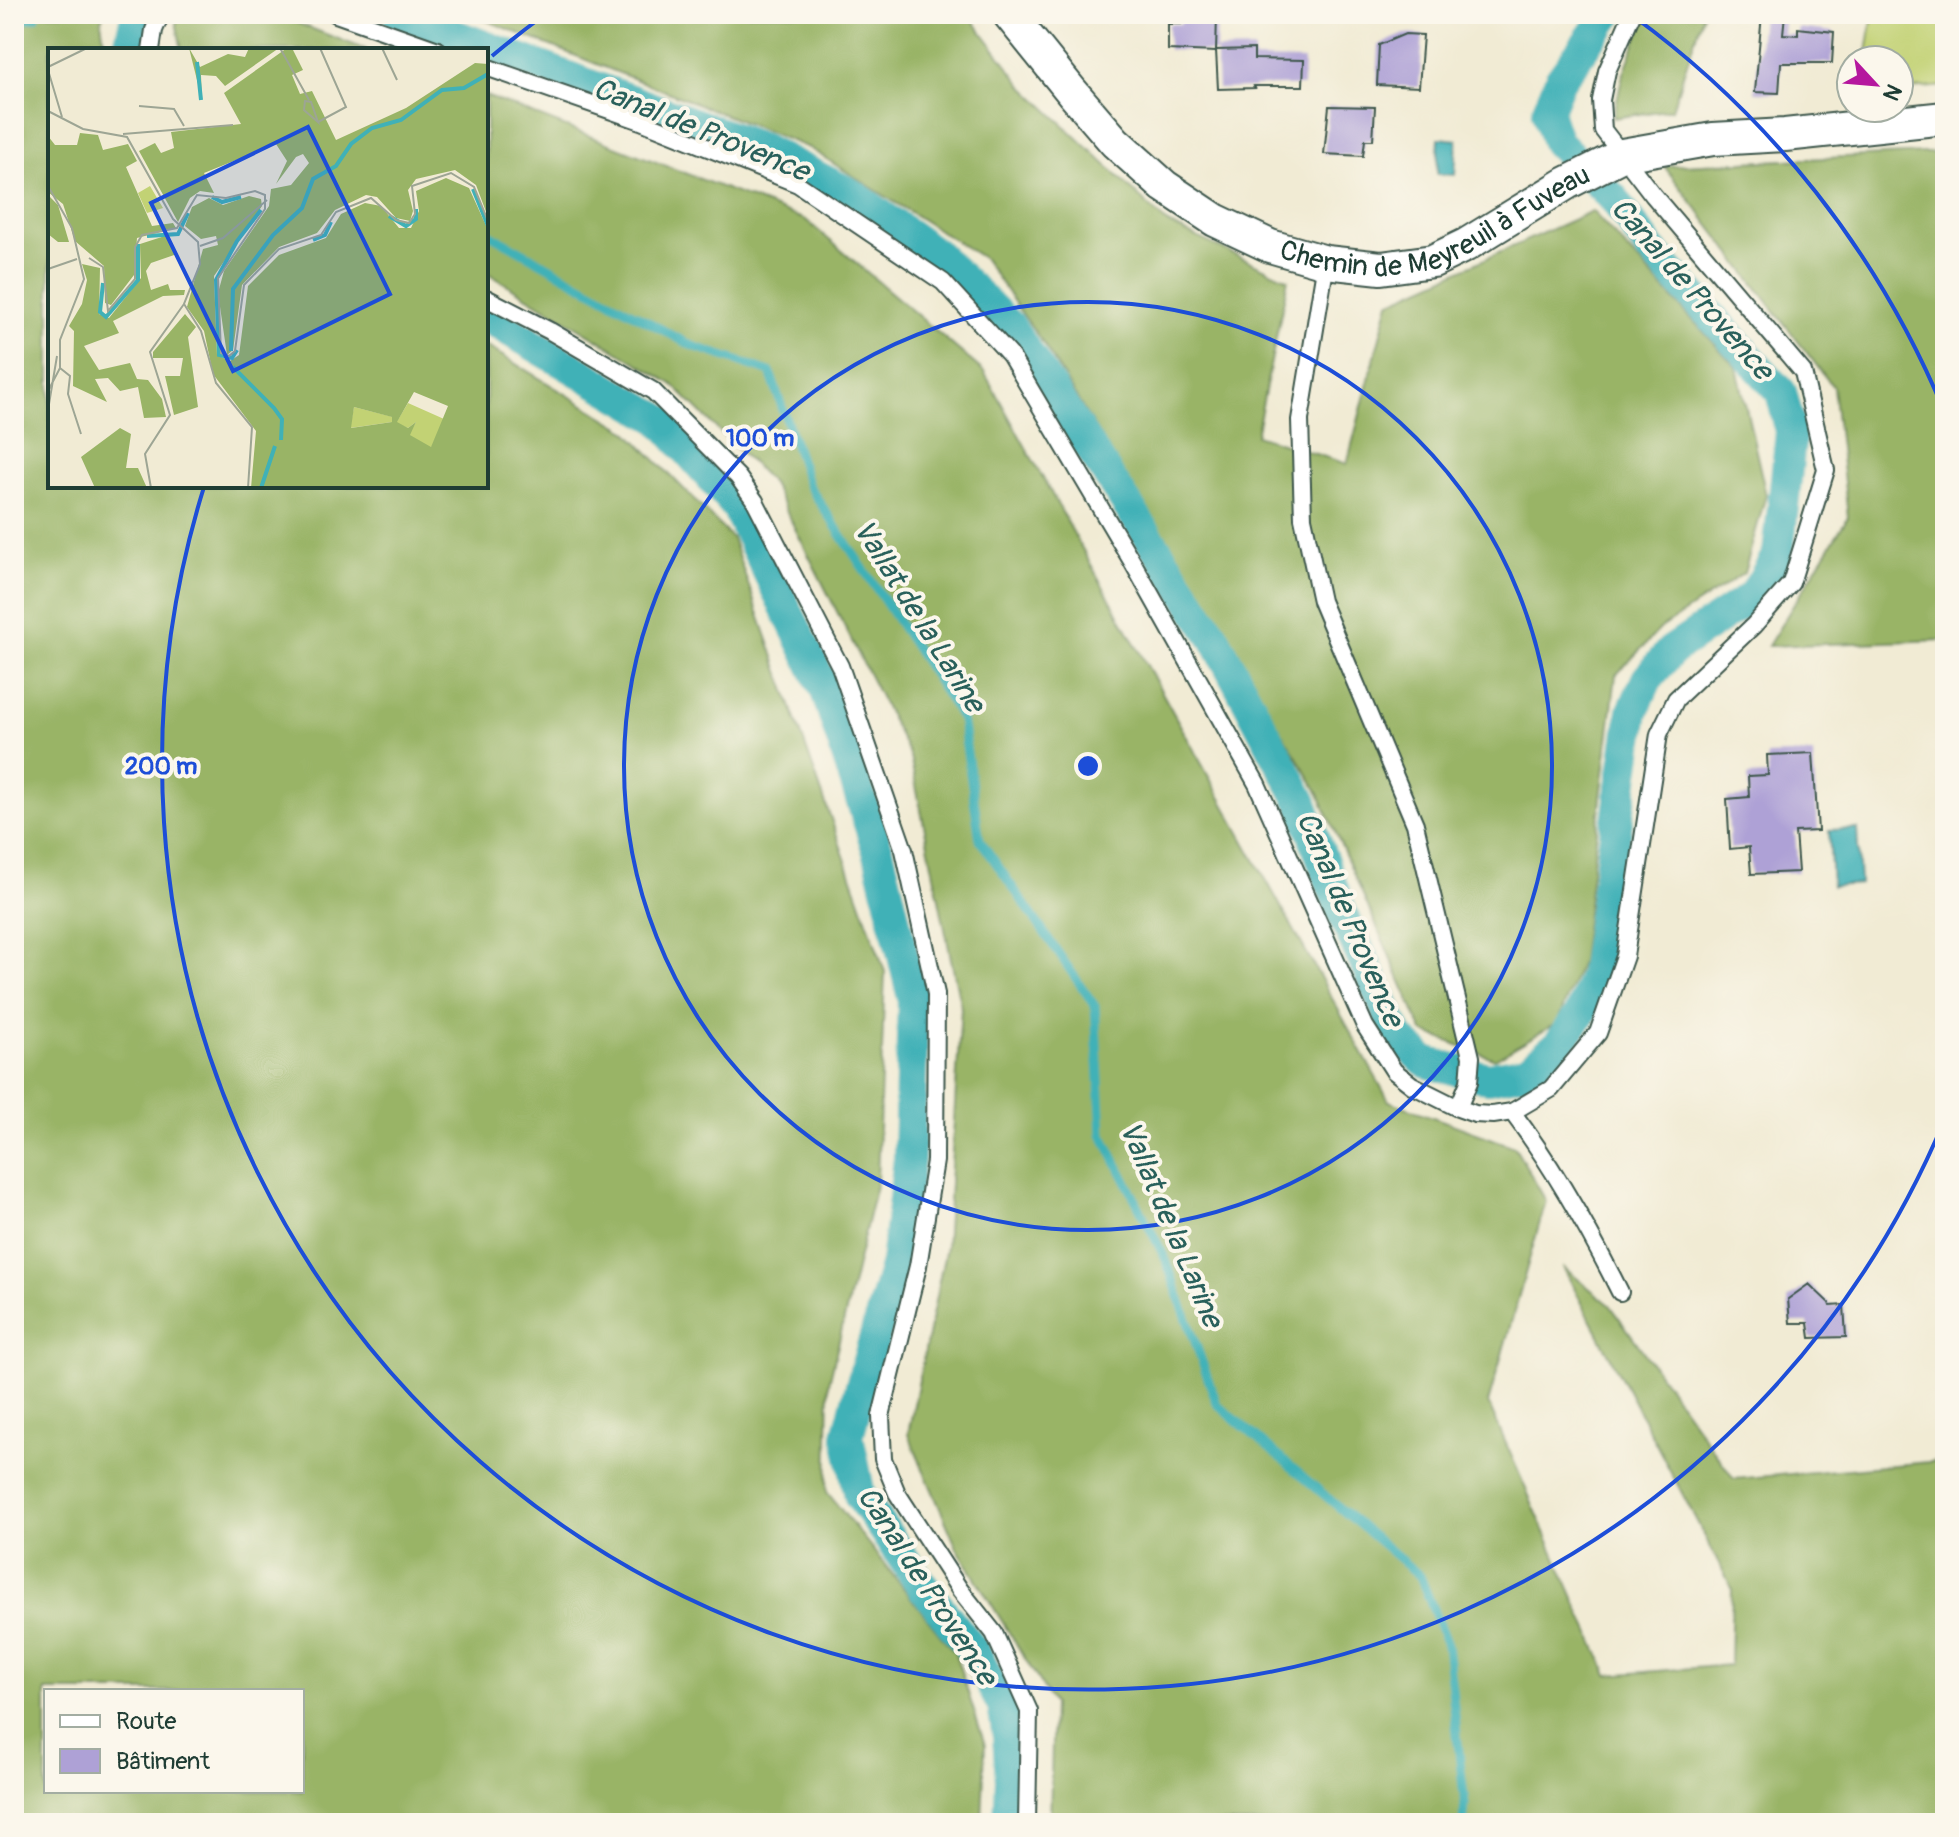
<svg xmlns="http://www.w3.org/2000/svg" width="1959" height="1837" viewBox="0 0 1959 1837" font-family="Pangolin,sans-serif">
<rect width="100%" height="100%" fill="#fbf7ec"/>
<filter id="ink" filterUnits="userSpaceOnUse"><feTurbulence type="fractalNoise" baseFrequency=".0125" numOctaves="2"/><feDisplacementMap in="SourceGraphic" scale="16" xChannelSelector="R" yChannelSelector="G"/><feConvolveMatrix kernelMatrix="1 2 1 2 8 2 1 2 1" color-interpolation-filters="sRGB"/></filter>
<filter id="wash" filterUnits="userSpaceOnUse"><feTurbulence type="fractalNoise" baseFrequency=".006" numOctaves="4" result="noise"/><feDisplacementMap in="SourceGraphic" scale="32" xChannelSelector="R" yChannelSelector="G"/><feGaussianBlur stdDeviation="1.8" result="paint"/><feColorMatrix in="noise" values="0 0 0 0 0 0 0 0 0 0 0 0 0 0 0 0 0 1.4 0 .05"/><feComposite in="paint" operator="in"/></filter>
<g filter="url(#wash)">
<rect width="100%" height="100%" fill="#f1ebd4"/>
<path fill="#c2d274" stroke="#708854" stroke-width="2" d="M 1873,14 L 1945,14 L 1945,86 L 1899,90 L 1899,60 L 1866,60 Z"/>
<path fill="#99b466" stroke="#5c784d" stroke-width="2" fill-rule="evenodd" d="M 14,14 L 104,14 L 101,20 L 105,50 L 50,50 L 50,486 L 486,486 L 486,346 L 627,431 L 732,538 L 885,972 L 877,1181 L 829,1383 L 827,1492 L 955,1653 L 985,1745 L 982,1823 L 14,1823 ZM 302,1691 L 302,1791 L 46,1791 L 46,1691 Z
M 188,14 L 274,14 L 367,50 L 182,50 L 176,22 Z
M 470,14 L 968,14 L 1023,86 L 1168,224 L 1288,279 L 1256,435 L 1347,464 L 1389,302 L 1592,211 L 1737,368 L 1766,495 L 1744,573 L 1661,628 L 1616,675 L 1581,962 L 1557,1023 L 1495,1059 L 1423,1032 L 1317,790 L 1044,345 L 984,259 L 809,148 Z
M 1646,14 L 1703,14 L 1672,109 L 1613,118 L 1622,78 Z
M 486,96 L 806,220 L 984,372 L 1389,1101 L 1515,1147 L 1546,1201 L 1488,1403 L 1608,1675 L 1730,1665 L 1732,1588 L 1563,1267 L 1610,1305 L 1734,1479 L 1941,1461 L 1945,1411 L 1945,1823 L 1050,1823 L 1053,1704 L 957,1548 L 908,1434 L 946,1247 L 961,1008 L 910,756 L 772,483 L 672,384 L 486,272 Z
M 1945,152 L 1945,640 L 1768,646 L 1848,517 L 1833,387 L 1664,166 Z"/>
<path fill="#40b1b7" stroke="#307776" stroke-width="2" d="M 1439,138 L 1457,140 L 1455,175 L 1437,174 Z
M 1857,829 L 1860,884 L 1832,886 L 1829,830 Z"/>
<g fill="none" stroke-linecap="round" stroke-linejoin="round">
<path stroke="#40b1b7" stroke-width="9" d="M 14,21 L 36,17
M 486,232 L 690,345 L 770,372 L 809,486 L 962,719 L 980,840 L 1095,1006 L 1102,1134 L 1166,1260 L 1217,1404 L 1420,1576 L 1447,1645 L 1465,1805 L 1463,1823"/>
<path stroke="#40b1b7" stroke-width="32" d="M 398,14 L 763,149 L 853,195 L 936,254 L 1009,325 L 1213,635 L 1301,801 L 1341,911 L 1399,1038 L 1425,1062 L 1488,1078 L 1527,1071 L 1558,1045 L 1581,1013 L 1595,974 L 1633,711 L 1647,679 L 1671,651 L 1754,595 L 1778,554 L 1791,432 L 1781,392 L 1651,250 L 1615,200 L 1557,142 L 1547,112 L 1560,80 L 1608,14
M 128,50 L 137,14
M 486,317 L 661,420 L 736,506 L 826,691 L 879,854 L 913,998 L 909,1159 L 896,1263 L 864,1375 L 848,1436 L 860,1496 L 926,1591 L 974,1651 L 1003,1706 L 1008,1736 L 1011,1780 L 1009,1823"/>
</g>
<g id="blocks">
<path fill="#aea1d6" d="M 1762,14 L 1785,14 L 1783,34 L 1798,35 L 1798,28 L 1834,32 L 1832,63 L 1781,63 L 1779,93 L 1755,92 Z
M 1181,15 L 1217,15 L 1216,52 L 1168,50 L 1168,24 L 1181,24 Z
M 1405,34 L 1423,35 L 1419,87 L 1377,85 L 1379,45 Z
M 1254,49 L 1254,59 L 1304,60 L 1303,86 L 1254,86 L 1255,88 L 1218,89 L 1216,50 Z
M 1329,106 L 1375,107 L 1373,140 L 1365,140 L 1363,156 L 1324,154 Z
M 1813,753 L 1818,831 L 1795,832 L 1798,872 L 1751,874 L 1749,847 L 1730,849 L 1727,799 L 1749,797 L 1748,776 L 1768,775 L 1767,755 Z
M 1809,1284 L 1829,1303 L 1830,1306 L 1844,1305 L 1846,1337 L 1810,1338 L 1808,1323 L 1790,1323 L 1788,1299 Z"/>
</g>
</g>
<g filter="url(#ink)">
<use href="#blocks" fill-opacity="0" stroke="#3e574c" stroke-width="2"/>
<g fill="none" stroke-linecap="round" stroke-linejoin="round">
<defs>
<path id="service" d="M 336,14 L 438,50
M 151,50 L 154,30 L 161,14
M 486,67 L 641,121 L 798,184 L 943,282 L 1010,355 L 1133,563 L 1257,784 L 1365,1026 L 1394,1071 L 1412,1085 L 1458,1108 L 1475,1114 L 1493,1115 L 1512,1112 L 1551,1089 L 1598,1033 L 1625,956 L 1659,734 L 1676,699 L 1754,625 L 1791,583 L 1826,470 L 1803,372 L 1653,195 L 1603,130 L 1601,100 L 1607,71 L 1632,14
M 1326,262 L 1300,420 L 1303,518 L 1321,601 L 1415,824 L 1471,1057 L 1469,1082 L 1458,1108
M 486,298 L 550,331 L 653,391 L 738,477 L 755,501 L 840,666 L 904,850 L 936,994 L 935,1161 L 918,1266 L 881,1416 L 883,1459 L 897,1493 L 960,1590 L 994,1633 L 1029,1711 L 1027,1823
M 1512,1112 C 1554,1167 1589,1230 1620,1292"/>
<g id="minor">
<path id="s1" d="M 1009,14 L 1072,92 L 1115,142 L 1164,186 L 1215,220 L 1270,246 L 1326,262 L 1381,268 L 1433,261 L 1466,245 L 1567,183 L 1622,155 L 1713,139 L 1785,135 L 1945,118"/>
</g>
</defs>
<use href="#service" stroke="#3e574c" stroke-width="20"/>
<use href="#minor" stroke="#3e574c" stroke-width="36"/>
<use href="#service" stroke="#fff" stroke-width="16"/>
<use href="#minor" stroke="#fff" stroke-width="32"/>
</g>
</g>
<g fill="none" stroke="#1d4ed8" stroke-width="4">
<circle cx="1088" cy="766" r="464"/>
<path d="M1944 1121A927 927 0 0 1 204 487M492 56A927 927 0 0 1 543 16M1633 16A927 927 0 0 1 1944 411"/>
</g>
<g text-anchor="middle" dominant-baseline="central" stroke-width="8" stroke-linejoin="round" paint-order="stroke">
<g font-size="28" fill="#1f3d34" stroke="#fbf7ec">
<text stroke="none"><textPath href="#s1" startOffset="532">Chemin de Meyreuil à Fuveau</textPath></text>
</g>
<g font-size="30" font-style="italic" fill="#29605b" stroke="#fbf7ec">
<text transform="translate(701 130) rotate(22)">Canal de Provence</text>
<text transform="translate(1692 289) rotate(49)">Canal de Provence</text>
<text transform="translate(919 616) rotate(58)">Vallat de la Larine</text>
<text transform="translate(1350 919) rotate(67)">Canal de Provence</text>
<text transform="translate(1171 1224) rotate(67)">Vallat de la Larine</text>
<text transform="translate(927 1586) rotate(57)">Canal de Provence</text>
</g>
</g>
<g transform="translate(48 48)">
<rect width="440" height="440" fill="#f1ebd4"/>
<path d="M 102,138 L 115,160 L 99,165 L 90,145 ZM 360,355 L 396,371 L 383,400 L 361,387 L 368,374 L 360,380 L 348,375 ZM 306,359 L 345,369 L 344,374 L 302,380 Z" fill="#c2d274"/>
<path d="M 141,0 L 152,19 L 180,6 L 197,9 L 201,0 L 231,0 L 177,38 L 168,28 L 153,27 L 154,52 ZM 239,0 L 244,0 L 255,22 L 244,27 L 252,46 L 264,43 L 288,92 L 358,60 L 427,15 L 440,16 L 440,169 L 428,137 L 407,122 L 368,131 L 360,142 L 365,163 L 362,173 L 348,170 L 329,149 L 318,147 L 287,162 L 269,185 L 231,199 L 194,237 L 185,302 L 179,307 L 170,245 L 176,223 L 221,158 L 223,141 L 243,137 L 261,115 L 255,106 L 248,109 L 228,136 L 239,113 L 228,96 L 156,125 L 166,145 L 152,143 L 142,150 L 130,174 L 91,103 L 107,95 L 113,105 L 126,100 L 123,84 L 193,76 L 176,45 ZM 32,85 L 50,87 L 55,102 L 80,96 L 89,113 L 78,119 L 104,178 L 125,175 L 128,180 L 89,190 L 86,227 L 63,257 L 57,255 L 56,218 L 27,193 L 15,156 L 0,144 L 0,88 L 7,97 L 29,97 ZM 398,130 L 421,140 L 440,182 L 440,440 L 203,440 L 208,383 L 165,326 L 156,283 L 139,259 L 155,201 L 170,197 L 168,188 L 153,191 L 137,178 L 144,159 L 161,150 L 175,157 L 201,148 L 213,151 L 214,158 L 166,228 L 169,307 L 182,313 L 191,307 L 200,238 L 231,207 L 278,190 L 293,166 L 317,155 L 333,158 L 351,180 L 363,180 L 371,163 L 368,143 ZM 366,344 L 400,358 L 383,399 L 362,387 L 368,374 L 360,380 L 349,374 ZM 306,359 L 344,369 L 344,374 L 303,380 ZM 0,147 L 10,157 L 21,194 L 10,194 L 0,186 ZM 120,187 L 129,206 L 103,215 L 98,223 L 103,242 L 120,236 L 122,242 L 137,242 L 136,247 L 115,248 L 65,273 L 71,285 L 36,298 L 51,322 L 82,315 L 89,331 L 100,332 L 114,351 L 118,369 L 96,370 L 90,339 L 72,343 L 60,330 L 47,331 L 59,354 L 25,338 L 26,283 L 21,278 L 34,256 L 39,232 L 34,216 L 52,220 L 51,266 L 61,270 L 93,230 L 92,196 ZM 137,266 L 148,279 L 140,289 L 150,359 L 126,367 L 117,328 L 132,328 L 135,310 L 105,310 L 105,304 ZM 72,380 L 83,386 L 78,420 L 90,420 L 99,440 L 47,440 L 33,409 Z" fill="#99b466" fill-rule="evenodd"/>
<path fill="none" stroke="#40b1b7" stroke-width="4" d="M 149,14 L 153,52M 425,141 L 440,178M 164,149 L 174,154 L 193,149M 341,168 L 358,178 L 368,171 L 368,161M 99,188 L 130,186 L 140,165M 265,192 L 277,187 L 283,174M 55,235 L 52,264 L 58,269 L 90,232 L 90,196M 189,302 L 184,310 L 171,307 L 168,232 L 189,193 L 213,162M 183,303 L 185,241 L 225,187 L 254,160 L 265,131 L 288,118 L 303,96 L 324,80 L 353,72 L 394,42 L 416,40 L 440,26M 185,319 L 226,360 L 234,371 L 233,392M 213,440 L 227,398"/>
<path fill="none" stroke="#9da594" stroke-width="2" d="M 232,0 L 261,52M 334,0 L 349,32M 0,19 L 39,0M 0,22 L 14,69M 257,53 L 263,54 L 270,74 L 256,62 ZM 91,58 L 126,61 L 136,78M 0,63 L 35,81 L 79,89 L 125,171 L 150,194 L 152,216 L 136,256 L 153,283 L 168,335 L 204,379 L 200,440M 270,74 L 298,59 L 272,0M 75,86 L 185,77M 0,138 L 24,180 L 36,231 L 12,292 L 12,320 L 0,343M 152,198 L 175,190 L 219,152M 41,210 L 55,219 L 60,263 L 87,231 L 87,199 L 94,187 L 129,180 L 149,147 L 178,150 L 207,143 L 217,147 L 217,161 L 170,230 L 173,305 L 181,308 L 187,303 L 196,237 L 231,201 L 273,187 L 288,164 L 323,150 L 348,172 L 361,175 L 367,166 L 364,138 L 403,125 L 426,139 L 440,173M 0,221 L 29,211M 12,320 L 22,328 L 20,346 L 33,386M 0,362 L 9,308M 103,440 L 97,406 L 122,367 L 102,304 L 136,256"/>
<path fill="#1d4ed8" fill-opacity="0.15" stroke="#1d4ed8" stroke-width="4" d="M 260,79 L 342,246 L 185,323 L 103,155 Z"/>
<rect width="440" height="440" fill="none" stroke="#1f3d34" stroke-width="4"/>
</g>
<circle cx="1088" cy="766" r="12" fill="#1d4ed8" stroke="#fbf7ec" stroke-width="4"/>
<g font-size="24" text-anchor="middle" font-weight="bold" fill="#1d4ed8" stroke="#fbf7ec" stroke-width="8" stroke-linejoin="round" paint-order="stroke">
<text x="760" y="446">100 m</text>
<text x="161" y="774">200 m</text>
</g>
<rect width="1959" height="1837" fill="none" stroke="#fbf7ec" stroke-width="48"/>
<rect x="44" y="1689" width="260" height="104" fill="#fbf7ec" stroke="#a3ada2" stroke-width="2"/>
<rect x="60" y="1715" width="40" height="12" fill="#ffffff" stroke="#a3ada2" stroke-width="2"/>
<text x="116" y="1729" font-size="24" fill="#1f3d34">Route</text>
<rect x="60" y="1749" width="40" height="24" fill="#aea1d6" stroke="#a3ada2" stroke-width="2"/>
<text x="116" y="1769" font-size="24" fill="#1f3d34">Bâtiment</text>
<g transform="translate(1875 84) rotate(116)"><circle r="38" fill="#fbf7ec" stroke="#a3ada2" stroke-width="2"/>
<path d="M0-6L14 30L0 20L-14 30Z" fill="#b5179e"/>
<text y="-12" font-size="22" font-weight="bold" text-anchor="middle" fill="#1f3d34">N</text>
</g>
</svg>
